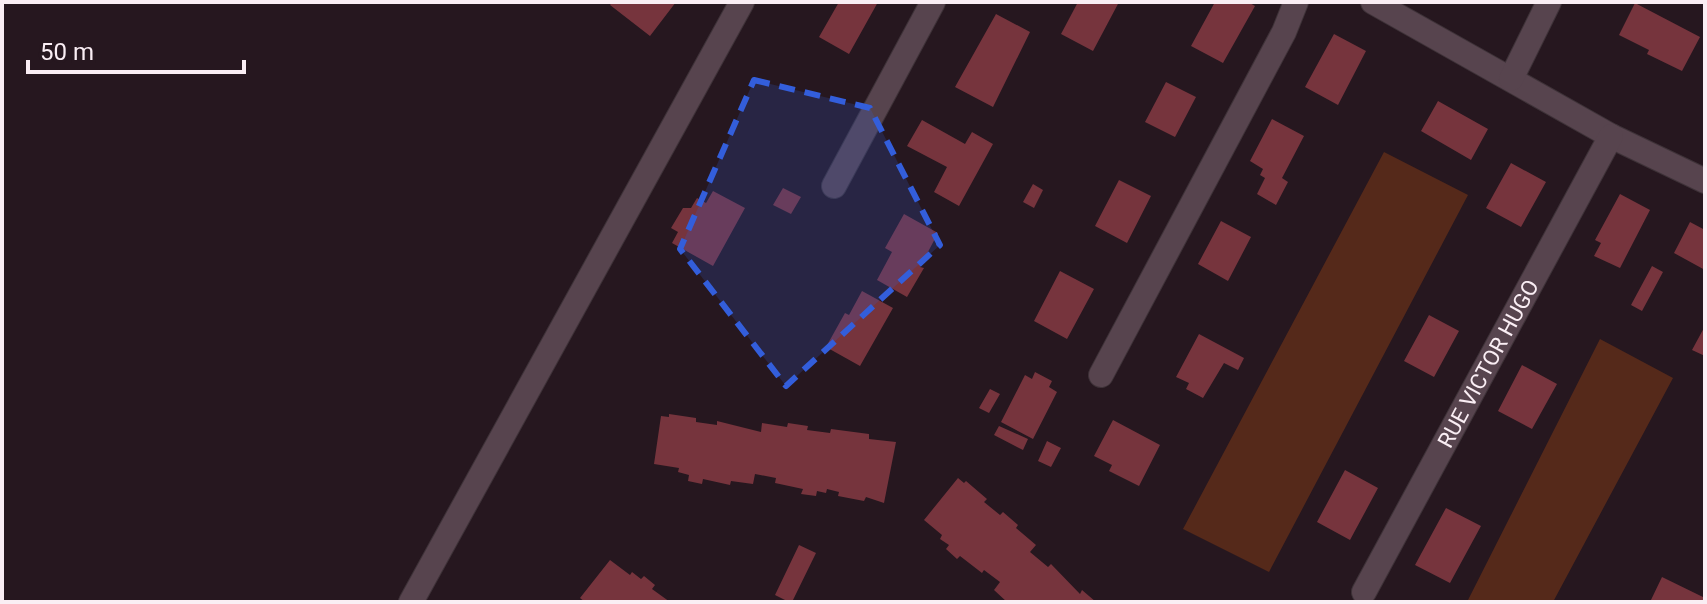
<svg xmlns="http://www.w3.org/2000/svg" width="1707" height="604" viewBox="0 0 1707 604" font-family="Roboto,sans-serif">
<rect width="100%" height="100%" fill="#26171f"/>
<path fill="#55291a" d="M 1384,152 L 1468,195 L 1269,572 L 1183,529 Z
M 1600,339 L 1673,378 L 1553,602 L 1467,602 Z"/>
<path fill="#76343d" d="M 612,2 L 676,2 L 650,36 L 610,5 Z
M 839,2 L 878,2 L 849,54 L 819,37 Z
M 1078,2 L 1119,2 L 1093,51 L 1061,34 Z
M 1215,2 L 1248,2 L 1255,6 L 1223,63 L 1191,46 Z
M 1635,3 L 1700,37 L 1682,71 L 1647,54 L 1649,50 L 1619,35 Z
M 996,14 L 1030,32 L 993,107 L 955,87 Z
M 1334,34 L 1366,51 L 1338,105 L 1305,87 Z
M 1166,82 L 1196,97 L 1175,137 L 1145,122 Z
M 1438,101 L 1488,129 L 1471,160 L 1421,131 Z
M 1272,119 L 1304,136 L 1282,178 L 1288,182 L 1276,205 L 1257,194 L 1265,178 L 1260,175 L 1263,169 L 1250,161 Z
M 922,120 L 965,144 L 972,132 L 993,144 L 959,206 L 934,192 L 947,167 L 907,146 Z
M 1511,163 L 1546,182 L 1521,227 L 1486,208 Z
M 1119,180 L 1151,196 L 1127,243 L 1095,226 Z
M 1033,184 L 1043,190 L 1034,208 L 1023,202 Z
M 783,188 L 801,197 L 791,214 L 773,205 Z
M 713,191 L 745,208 L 713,266 L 672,243 L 678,232 L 671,228 L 683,208 L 691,208 L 697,198 L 706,203 Z
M 1620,194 L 1650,210 L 1620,268 L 1594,256 L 1601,243 L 1595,240 Z
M 904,214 L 938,233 L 920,267 L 924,268 L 907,297 L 877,280 L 892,252 L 885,248 Z
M 1221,221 L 1251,237 L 1228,281 L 1198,264 Z
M 1690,222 L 1705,230 L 1705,270 L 1674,253 Z
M 1652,266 L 1663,272 L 1642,311 L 1631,305 Z
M 1060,271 L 1094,289 L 1067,339 L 1034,321 Z
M 862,291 L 893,308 L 860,366 L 826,347 L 845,313 L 849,315 Z
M 1429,315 L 1459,331 L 1434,377 L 1404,361 Z
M 1705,326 L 1705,356 L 1692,350 Z
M 1199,334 L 1244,358 L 1238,370 L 1224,363 L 1203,398 L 1186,389 L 1189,383 L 1176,377 Z
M 1522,365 L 1557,384 L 1532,429 L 1498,411 Z
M 1035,372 L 1052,381 L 1049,387 L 1057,392 L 1033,439 L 1001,422 L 1025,375 L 1032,379 Z
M 990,389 L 1000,394 L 989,413 L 979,408 Z
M 669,414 L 696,418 L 696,422 L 717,425 L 717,421 L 761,432 L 762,423 L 787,427 L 788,423 L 808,426 L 807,430 L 830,433 L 831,429 L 869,434 L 869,439 L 896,442 L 884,503 L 866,497 L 864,501 L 838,496 L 839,492 L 827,489 L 826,493 L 817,491 L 816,496 L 801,494 L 803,489 L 775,483 L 776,478 L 755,474 L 753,484 L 731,481 L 730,485 L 703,479 L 702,484 L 688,481 L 689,475 L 678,472 L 679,468 L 654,464 L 661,416 L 669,417 Z
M 1113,420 L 1160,445 L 1139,486 L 1109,471 L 1112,465 L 1094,456 Z
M 999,426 L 1028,439 L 1023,450 L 994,435 Z
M 1047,441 L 1061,448 L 1051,467 L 1038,461 Z
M 1345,470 L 1378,488 L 1350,540 L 1317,522 Z
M 958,478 L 964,483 L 966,481 L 987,499 L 984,502 L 1000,515 L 1003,512 L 1018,525 L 1016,528 L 1036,545 L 1030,552 L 1048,567 L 1051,564 L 1080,594 L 1082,590 L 1096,602 L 1007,602 L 994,590 L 1000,582 L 984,570 L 982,573 L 960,556 L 957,559 L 946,549 L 949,545 L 940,539 L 942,535 L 924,520 Z
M 1446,508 L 1481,526 L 1450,583 L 1415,565 Z
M 799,545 L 816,553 L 792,602 L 789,602 L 775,595 Z
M 610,560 L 630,575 L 632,572 L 641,579 L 644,576 L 655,585 L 652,589 L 670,602 L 585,602 L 580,598 Z
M 1662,577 L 1705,598 L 1705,602 L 1650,602 Z"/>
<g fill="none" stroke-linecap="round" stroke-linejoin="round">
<defs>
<g id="minor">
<path d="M 1373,2 L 1611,136 L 1705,181"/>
<path d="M 1511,79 L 1549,2"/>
<path d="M 834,186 L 933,2"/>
<path d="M 1101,375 L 1284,32 L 1296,2"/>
<path id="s1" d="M 1364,592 L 1611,136"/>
<path d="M 411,602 L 742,2"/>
</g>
</defs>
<use href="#minor" stroke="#3e3238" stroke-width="26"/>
<use href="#minor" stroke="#57444e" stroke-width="24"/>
</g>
<path fill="#335edb" fill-opacity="0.2" stroke="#335edb" stroke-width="6" stroke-dasharray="16 10" stroke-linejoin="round" d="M 754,80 L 870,108 L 940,245 L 786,386 L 680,249 Z"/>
<g text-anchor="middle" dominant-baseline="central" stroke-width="7" stroke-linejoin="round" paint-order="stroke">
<g font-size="22" fill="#faeef4" stroke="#26171f">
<text stroke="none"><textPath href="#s1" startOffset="260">RUE VICTOR HUGO</textPath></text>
</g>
</g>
<rect width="1707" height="604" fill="none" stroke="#faeef4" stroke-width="8"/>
<path d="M28 60v12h216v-12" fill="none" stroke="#faeef4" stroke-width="4"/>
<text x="40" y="60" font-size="24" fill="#faeef4" stroke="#26171f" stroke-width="6" paint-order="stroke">50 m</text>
</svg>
